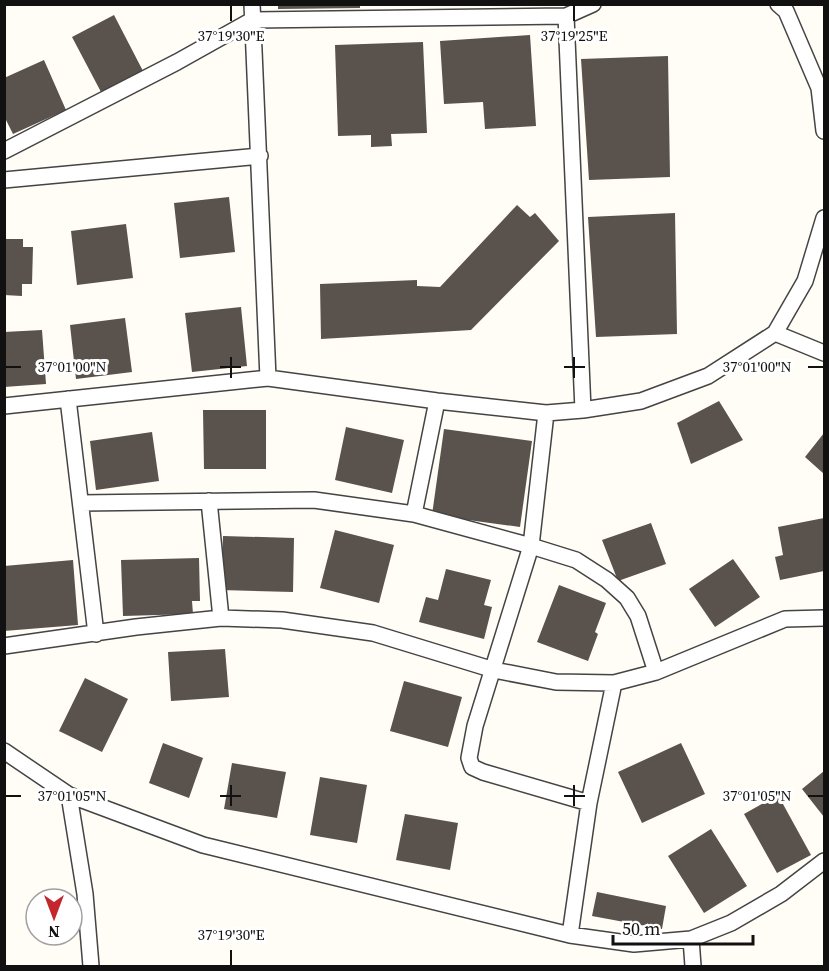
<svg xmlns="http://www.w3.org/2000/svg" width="829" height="971" viewBox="0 0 829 971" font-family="'Source Serif 4',serif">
<rect width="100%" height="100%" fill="#fffdf5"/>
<path fill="#5a524d" d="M 278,4 L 360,4 L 360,8 L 278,9 Z
M 114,15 L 143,71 L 101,92 L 72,37 Z
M 530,35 L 536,126 L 485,129 L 483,102 L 444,104 L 440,41 Z
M 423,42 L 427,133 L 391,134 L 392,146 L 371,147 L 371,135 L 338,136 L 335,45 Z
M 668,56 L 670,177 L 589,180 L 581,59 Z
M 44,60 L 66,110 L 13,134 L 4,116 L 4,78 Z
M 229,197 L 235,252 L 180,258 L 174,203 Z
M 517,205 L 530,217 L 535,213 L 559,241 L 471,330 L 321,339 L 320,284 L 417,280 L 417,286 L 440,287 Z
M 675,213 L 677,334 L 596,337 L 588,217 Z
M 126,224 L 133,278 L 77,285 L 71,231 Z
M 4,239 L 23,239 L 23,247 L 33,247 L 32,284 L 22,284 L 22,296 L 4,295 Z
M 241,307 L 247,366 L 192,372 L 185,313 Z
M 125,318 L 132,372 L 76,379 L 70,325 Z
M 42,330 L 46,384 L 4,387 L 4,332 Z
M 719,401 L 743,440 L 691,464 L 677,423 Z
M 203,410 L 266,410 L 266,469 L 204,469 Z
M 346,427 L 404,440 L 392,493 L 335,480 Z
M 444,429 L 532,441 L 520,527 L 432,515 Z
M 152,432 L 159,481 L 96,490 L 90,441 Z
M 824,433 L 824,474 L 805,457 Z
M 824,518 L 824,571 L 780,580 L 775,557 L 783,555 L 778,527 Z
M 651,523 L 666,564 L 618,581 L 602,540 Z
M 335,530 L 394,545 L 379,603 L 320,588 Z
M 223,536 L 294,538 L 293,592 L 221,590 Z
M 199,558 L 200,601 L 192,601 L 193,614 L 123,616 L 121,560 Z
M 733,559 L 760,597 L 715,627 L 689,589 Z
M 73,560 L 78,625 L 4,631 L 4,566 Z
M 446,569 L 491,580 L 484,605 L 492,607 L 484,639 L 419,622 L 426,597 L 438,600 Z
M 559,585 L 606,603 L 595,632 L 598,634 L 588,661 L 537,642 Z
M 225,649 L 229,697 L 171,701 L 168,652 Z
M 85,678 L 128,699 L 102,752 L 59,731 Z
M 404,681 L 462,697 L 448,747 L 390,731 Z
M 163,743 L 203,758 L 189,798 L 149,783 Z
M 681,743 L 705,794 L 642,823 L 618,772 Z
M 232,763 L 286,772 L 277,818 L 224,809 Z
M 824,771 L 824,817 L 802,789 Z
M 320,777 L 367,785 L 357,843 L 310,835 Z
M 778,795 L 811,855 L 777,873 L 744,814 Z
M 405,814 L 458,823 L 450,870 L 396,860 Z
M 711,829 L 747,886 L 704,913 L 668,856 Z
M 597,892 L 666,906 L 662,929 L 592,916 Z"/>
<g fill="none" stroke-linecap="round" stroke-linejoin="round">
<defs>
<path id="street" d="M 252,4 L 268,378
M 778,4 L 786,11 L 819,88 L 824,131
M 566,16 L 583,410
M 4,151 L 177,62 L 252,20 L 566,16 L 593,4
M 4,180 L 260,156
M 775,333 L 824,353
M 68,399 L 96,634
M 4,406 L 268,378 L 437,401 L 546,413 L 583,410 L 641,401 L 708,376 L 775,333 L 805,281 L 824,218
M 546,413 L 531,546 L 475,726 L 469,758 L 472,767 L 483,772 L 589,803
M 209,501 L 221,618
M 81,503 L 314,500 L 414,514 L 531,546 L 576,560 L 607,580 L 627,598 L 638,616 L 656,672
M 414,514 L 437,401
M 4,646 L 136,627 L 221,618 L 282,620 L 373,633 L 494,670 L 556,682 L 614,683 L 656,672 L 785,619 L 824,618
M 4,751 L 69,795 L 203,845 L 570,935 L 634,944 L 691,939 L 731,923 L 781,894 L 824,861
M 69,795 L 85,894 L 91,966
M 570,935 L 589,803 L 614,683
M 691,939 L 693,966"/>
</defs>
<use href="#street" stroke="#444" stroke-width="18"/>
<use href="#street" stroke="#fff" stroke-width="15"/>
</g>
<path fill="none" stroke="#111" stroke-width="2" d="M 231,6 L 231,21M 574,6 L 574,21M 231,357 L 231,378M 574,357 L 574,378M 6,367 L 21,367M 220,367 L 241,367M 564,367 L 585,367M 808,367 L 823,367M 231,785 L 231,806M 574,785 L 574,806M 6,796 L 21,796M 220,796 L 241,796M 564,796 L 585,796M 808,796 L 823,796M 231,950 L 231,965"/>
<g font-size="15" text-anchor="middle" fill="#111" stroke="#fff" stroke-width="6" stroke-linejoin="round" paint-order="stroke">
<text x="231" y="41">37°19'30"E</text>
<text x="574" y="41">37°19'25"E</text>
<text x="757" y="372">37°01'00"N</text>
<text x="72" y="372">37°01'00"N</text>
<text x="757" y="801">37°01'05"N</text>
<text x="72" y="801">37°01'05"N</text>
<text x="231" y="940">37°19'30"E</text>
</g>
<rect width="829" height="971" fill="none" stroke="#111111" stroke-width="12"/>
<g transform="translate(54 917) rotate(180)"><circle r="28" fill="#ffffff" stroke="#a0a0a0" stroke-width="1.5"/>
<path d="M0-4.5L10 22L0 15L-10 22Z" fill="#c4262e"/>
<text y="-9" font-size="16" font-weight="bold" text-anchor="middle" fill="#111111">N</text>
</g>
<path d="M613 935v9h140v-9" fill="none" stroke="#111111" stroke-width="3"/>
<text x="622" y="935" font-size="18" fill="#111111" stroke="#ffffff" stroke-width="4.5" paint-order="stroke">50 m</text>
</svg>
